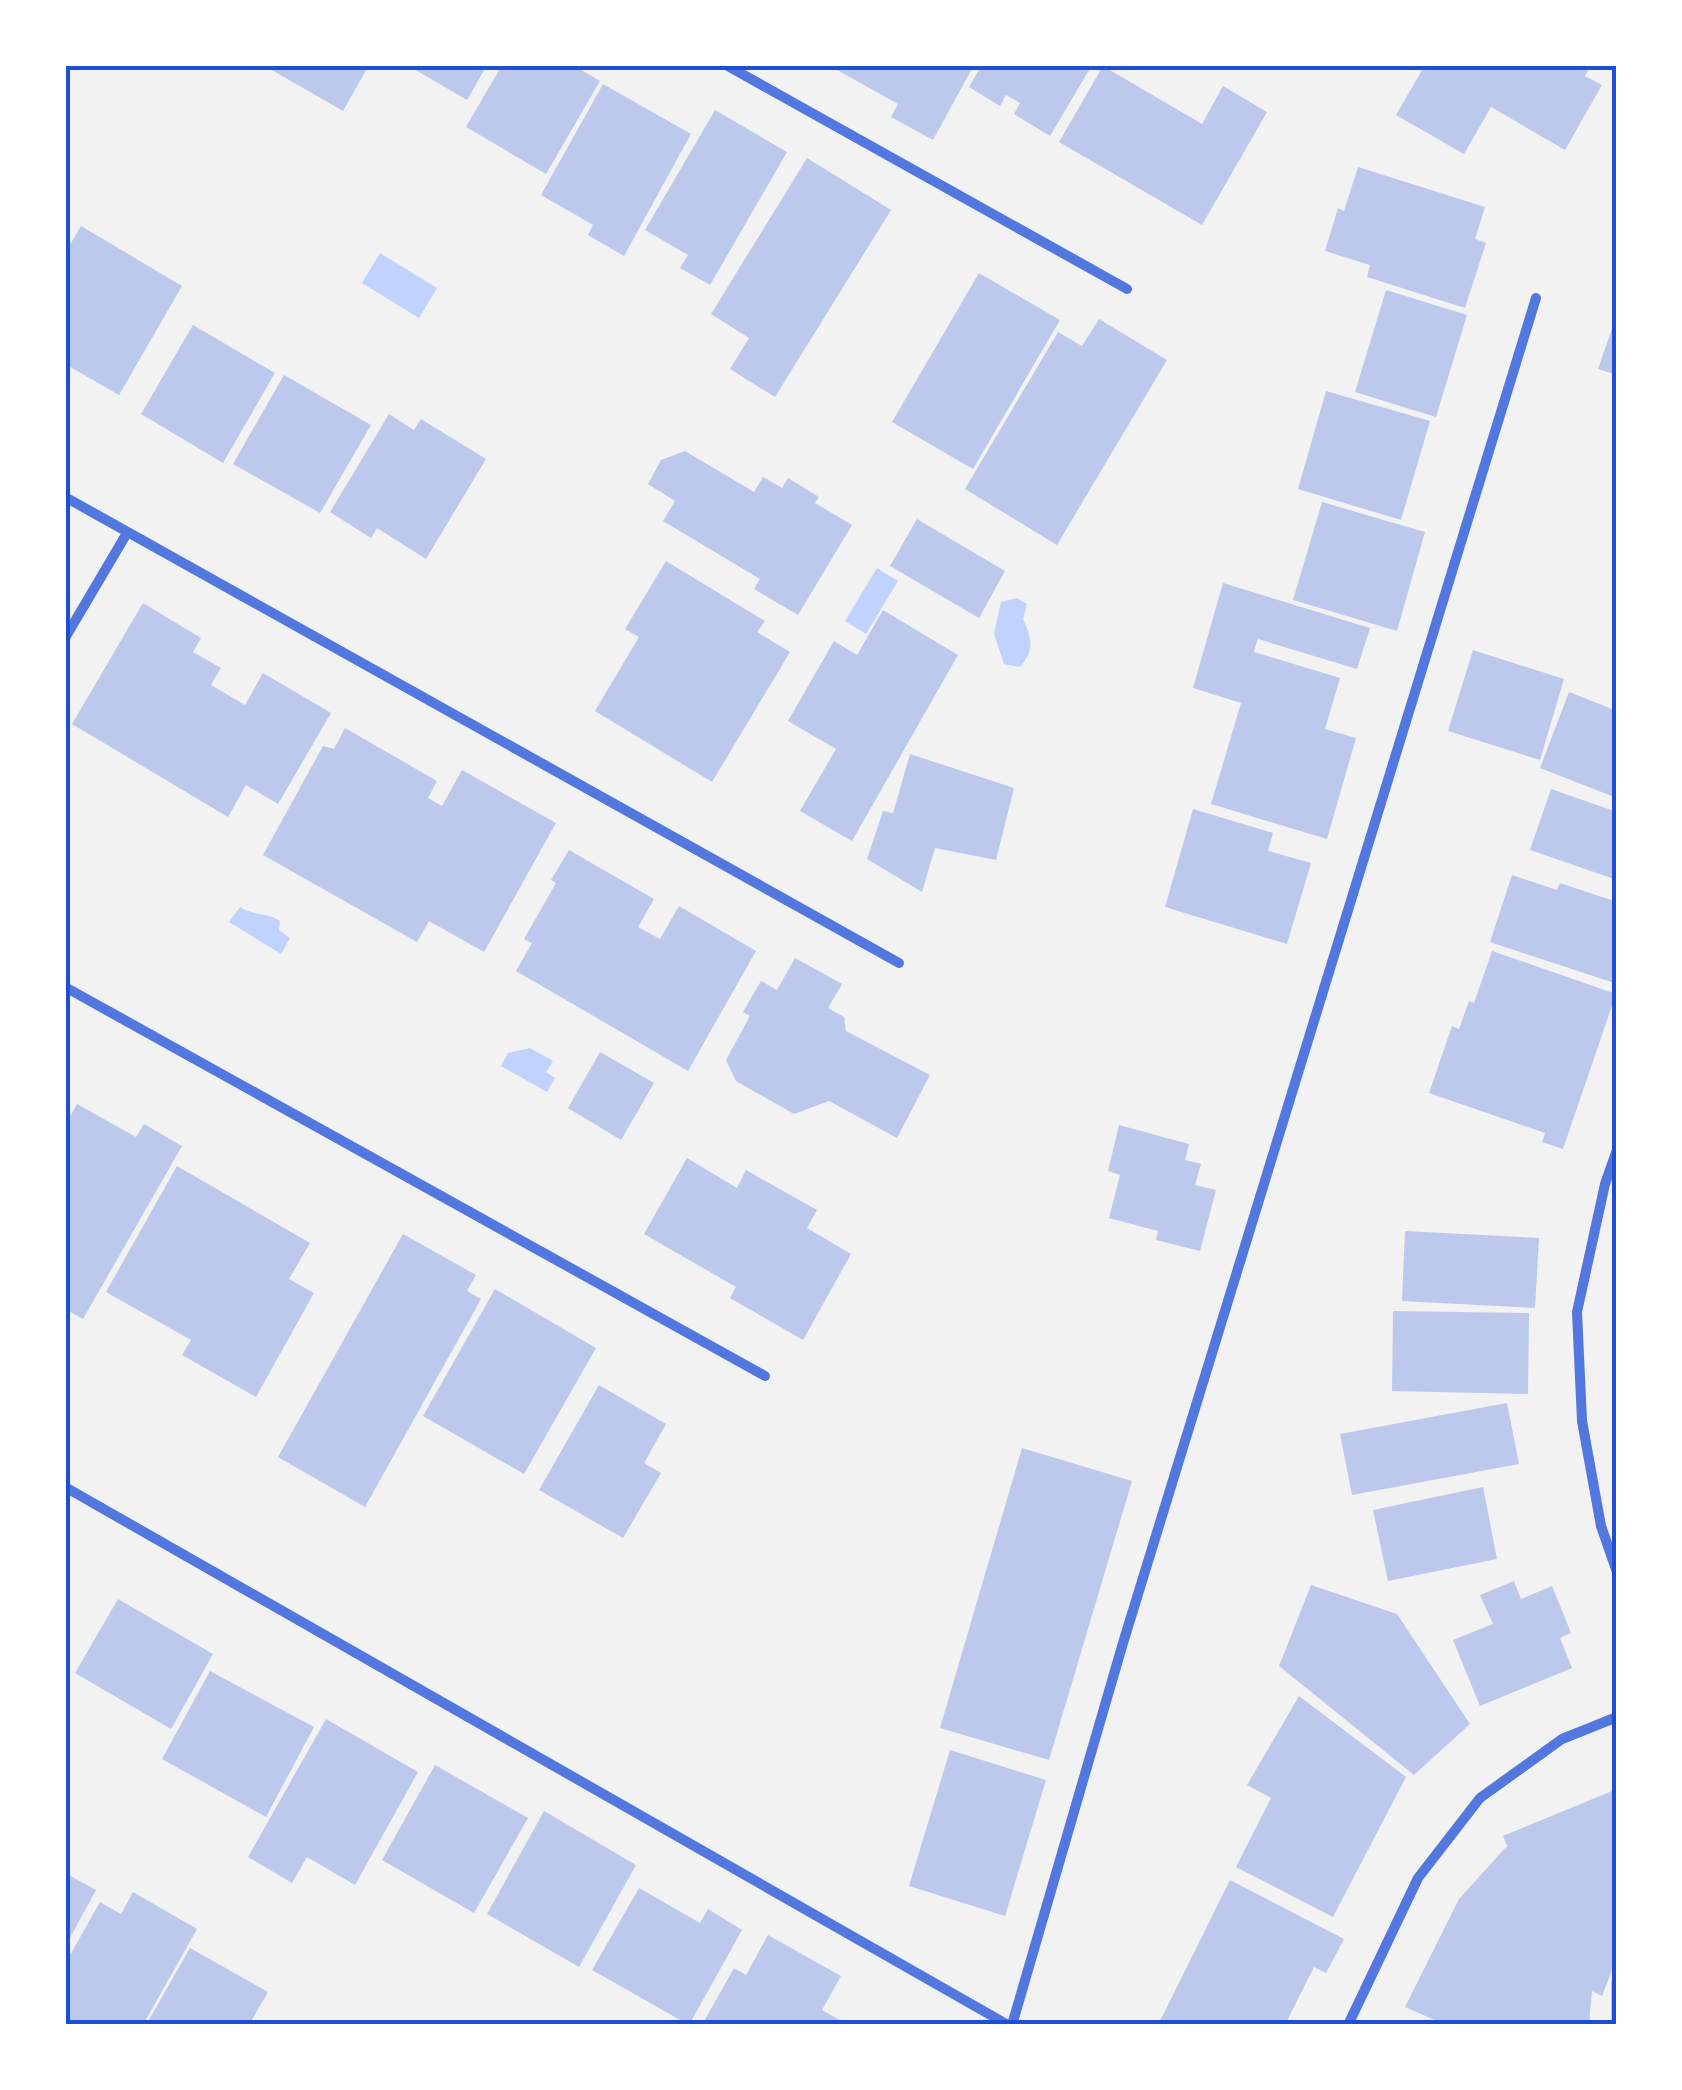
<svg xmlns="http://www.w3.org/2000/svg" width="1682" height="2090" viewBox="0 0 1682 2090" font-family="'Sofia Sans Condensed',sans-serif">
<rect width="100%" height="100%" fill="#f2f2f2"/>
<path fill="#bfd3fe" d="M 380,253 L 437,288 L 419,318 L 362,283 Z
M 877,568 L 898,581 L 866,634 L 845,621 Z
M 1017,598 L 1027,604 L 1023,619 C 1032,639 1035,649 1020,667 L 1004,664 L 994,634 L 1001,602 Z
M 240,907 C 253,916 266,912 280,921 L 279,930 L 290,938 L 281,954 L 229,922 Z
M 530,1048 L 553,1061 L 546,1072 L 555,1078 L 547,1092 L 501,1066 L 508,1053 Z"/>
<path fill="#bdc9ec" d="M 263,65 L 369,65 L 343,111 Z
M 407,65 L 487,65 L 467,100 Z
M 502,65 L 573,65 L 600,81 L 546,174 L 466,127 Z
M 828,65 L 974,65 L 933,140 L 891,117 L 898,104 Z
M 982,65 L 1092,65 L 1050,136 L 1014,114 L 1020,103 L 1006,95 L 1000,106 L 969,87 Z
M 1425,65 L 1591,65 L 1585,76 L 1602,85 L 1565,150 L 1491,107 L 1464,154 L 1396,115 Z
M 1103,66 L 1202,124 L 1223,86 L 1267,112 L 1202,225 L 1059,142 Z
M 603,84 L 691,134 L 624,256 L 588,235 L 593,225 L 541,195 Z
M 715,110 L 787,152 L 710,285 L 680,268 L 688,255 L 645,230 Z
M 807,158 L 891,210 L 775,397 L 730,369 L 749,338 L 711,314 Z
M 1358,167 L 1485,207 L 1475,239 L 1486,243 L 1465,308 L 1367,277 L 1370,265 L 1325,251 L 1338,208 L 1344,211 Z
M 81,226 L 182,286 L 119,395 L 65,364 L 65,253 Z
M 979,273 L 1060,320 L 973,469 L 892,422 Z
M 1386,290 L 1467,315 L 1436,417 L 1355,392 Z
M 1617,314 L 1617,375 L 1598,369 Z
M 1099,319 L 1167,360 L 1057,545 L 965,489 L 1058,332 L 1082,346 Z
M 193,325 L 275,373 L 223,463 L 141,414 Z
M 284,375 L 371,425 L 320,513 L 233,464 Z
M 1326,391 L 1430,421 L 1401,520 L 1298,489 Z
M 389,414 L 414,430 L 421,419 L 486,459 L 426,559 L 377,528 L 371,538 L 330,512 Z
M 685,451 L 754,492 L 763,477 L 782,488 L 788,478 L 819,497 L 815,503 L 852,525 L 798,615 L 754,589 L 760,579 L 663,521 L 675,501 L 648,484 L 661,460 Z
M 1322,502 L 1425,532 L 1397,631 L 1293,600 Z
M 917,519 L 1005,571 L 979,618 L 890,566 Z
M 666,561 L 765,621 L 757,632 L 790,652 L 712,782 L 595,711 L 639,637 L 625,629 Z
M 1223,583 L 1370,628 L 1357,669 L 1258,639 L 1255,647 L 1254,652 L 1340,678 L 1325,729 L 1356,738 L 1327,839 L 1211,804 L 1241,703 L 1193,688 Z
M 143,603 L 201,638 L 193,652 L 221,668 L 211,685 L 245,705 L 263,673 L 331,713 L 278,804 L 246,785 L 228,817 L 72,724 Z
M 883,610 L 958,655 L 852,841 L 800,811 L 836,749 L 788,721 L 834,641 L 857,655 Z
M 1473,650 L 1564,679 L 1540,760 L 1448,731 Z
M 1569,692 L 1617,711 L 1617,798 L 1540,768 Z
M 345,728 L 437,781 L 428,798 L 442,806 L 462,770 L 556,823 L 484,952 L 429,921 L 417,942 L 263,855 L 323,746 L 334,749 Z
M 910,754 L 1014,788 L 996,860 L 935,848 L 922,892 L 867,859 L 883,811 L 893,813 Z
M 1551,789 L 1617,812 L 1617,880 L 1530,850 Z
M 1193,809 L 1273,833 L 1268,851 L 1311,863 L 1287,944 L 1165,907 Z
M 569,850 L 654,899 L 638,927 L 660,939 L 679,906 L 756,951 L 688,1071 L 516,971 L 532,943 L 524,939 L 556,883 L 551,880 Z
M 1512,875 L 1557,890 L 1560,883 L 1617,902 L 1617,984 L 1490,942 Z
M 1492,951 L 1616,994 L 1563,1149 L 1542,1142 L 1545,1133 L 1429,1093 L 1452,1026 L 1459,1029 L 1469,1001 L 1474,1003 Z
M 795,958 L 842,984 L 828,1008 L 844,1017 L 846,1031 L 930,1075 L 897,1138 L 829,1101 L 794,1114 L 736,1081 L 726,1060 L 750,1016 L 743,1012 L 761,981 L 777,990 Z
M 600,1052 L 654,1083 L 621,1140 L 568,1108 Z
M 77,1104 L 136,1137 L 144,1124 L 182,1146 L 83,1319 L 65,1309 L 65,1125 Z
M 1119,1125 L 1189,1144 L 1185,1160 L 1201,1164 L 1195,1185 L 1216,1190 L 1200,1251 L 1156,1240 L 1158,1231 L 1109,1218 L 1120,1175 L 1108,1171 Z
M 687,1158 L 737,1188 L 746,1170 L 817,1210 L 807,1228 L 851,1254 L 803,1340 L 730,1298 L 736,1287 L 644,1234 Z
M 177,1166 L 310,1243 L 289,1279 L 314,1293 L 256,1397 L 182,1355 L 191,1340 L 106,1292 Z
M 1405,1231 L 1539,1238 L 1535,1308 L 1402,1301 Z
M 403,1234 L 476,1275 L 467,1291 L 481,1299 L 365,1507 L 278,1457 Z
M 495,1289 L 596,1348 L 524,1474 L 423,1416 Z
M 1393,1311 L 1529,1313 L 1528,1394 L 1392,1391 Z
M 599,1385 L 666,1424 L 644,1463 L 661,1473 L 623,1538 L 539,1490 Z
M 1507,1403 L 1519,1464 L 1352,1495 L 1340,1434 Z
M 1022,1448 L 1132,1481 L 1049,1760 L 940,1728 Z
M 1483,1487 L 1497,1559 L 1388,1581 L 1373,1510 Z
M 1514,1581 L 1521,1599 L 1552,1586 L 1571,1633 L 1560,1638 L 1572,1668 L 1480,1706 L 1453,1640 L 1493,1624 L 1480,1595 Z
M 1311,1585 L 1397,1614 L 1470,1724 L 1414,1775 L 1279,1666 Z
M 118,1599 L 213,1654 L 171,1729 L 75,1673 Z
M 210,1671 L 314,1727 L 266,1817 L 162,1759 Z
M 1299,1696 L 1406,1777 L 1333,1917 L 1236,1867 L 1271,1798 L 1247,1785 Z
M 326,1719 L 418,1772 L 355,1885 L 307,1857 L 292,1883 L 248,1857 Z
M 950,1750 L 1046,1780 L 1005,1916 L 909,1886 Z
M 435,1765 L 528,1818 L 474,1913 L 382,1860 Z
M 1617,1789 L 1617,1940 L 1611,1973 L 1602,1996 L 1592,1991 L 1589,2025 L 1446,2025 L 1405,2007 L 1459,1899 L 1507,1846 L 1503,1836 Z
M 544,1811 L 636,1865 L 579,1967 L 487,1914 Z
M 65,1873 L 96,1890 L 65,1947 Z
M 1230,1880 L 1344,1939 L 1326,1973 L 1314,1967 L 1285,2025 L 1168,2025 L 1160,2021 Z
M 639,1888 L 700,1923 L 708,1909 L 742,1930 L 689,2025 L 592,1970 Z
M 133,1892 L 197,1929 L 143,2025 L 65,2025 L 65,1964 L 100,1902 L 121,1914 Z
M 768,1935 L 841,1976 L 822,2010 L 848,2025 L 702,2025 L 734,1968 L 746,1975 Z
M 190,1948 L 268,1992 L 249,2025 L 146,2025 Z
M 1617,1969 L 1617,2025 L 1611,2025 L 1611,1982 Z"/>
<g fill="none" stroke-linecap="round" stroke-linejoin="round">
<path stroke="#5277de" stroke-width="10" d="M 726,65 L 1127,289
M 65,497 L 899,963
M 65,638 L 127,533
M 65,987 L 765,1376
M 1617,1150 L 1605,1184 L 1577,1312 L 1582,1421 L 1601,1526 L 1617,1572
M 65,1487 L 1008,2025
M 1012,2025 L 1123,1643 L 1536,298
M 1348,2025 L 1418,1878 L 1480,1798 L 1562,1739 L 1617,1717"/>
</g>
<rect width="1682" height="2090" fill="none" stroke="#ffffff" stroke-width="135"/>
<rect x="68" y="68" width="1546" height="1954" fill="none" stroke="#1d4ed8" stroke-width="4"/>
</svg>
